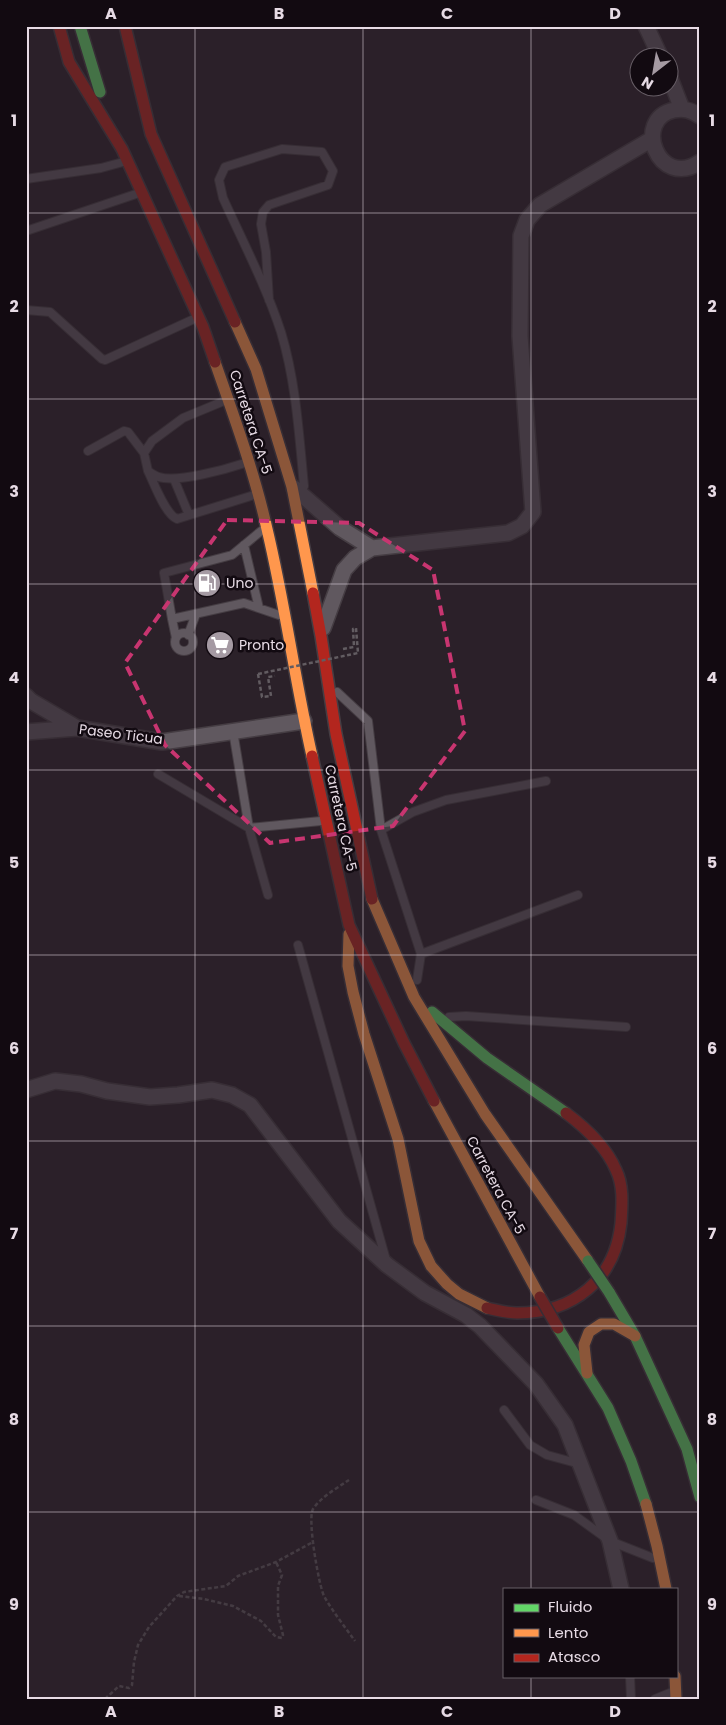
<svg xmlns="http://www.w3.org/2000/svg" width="726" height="1725" viewBox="0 0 726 1725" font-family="Poppins,sans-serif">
<rect width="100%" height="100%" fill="#2b2129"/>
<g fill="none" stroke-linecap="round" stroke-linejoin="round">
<defs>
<path id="lane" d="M 26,179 L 101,168 L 123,162
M 26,231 L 136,194
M 269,300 L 266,252 L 261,224 L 263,212 L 269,205 L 328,185 L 333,171 L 322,152 L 282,149 L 225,167 L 219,180 L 223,198 C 243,242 266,286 281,332 C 296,382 299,434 304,486
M 26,310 L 50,312 L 102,359 L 105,360 L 194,319
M 224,401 L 183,418 L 152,441 L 144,453 L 148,471 C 151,473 155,476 159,477 C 177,483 227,469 245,463
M 88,451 L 124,431 L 128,432 L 144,453
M 148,471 C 154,483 165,514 177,519 L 254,495
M 174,479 L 189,515
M 261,531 L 232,555 L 164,573 L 172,619 L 244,603 L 279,615
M 244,545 L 259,608
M 172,619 L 176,638
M175 642a9 9 0 1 1 18 0a9 9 0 1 1-18 0Z
M 188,635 L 196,614
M 337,692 L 368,721 L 381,830 L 421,954 L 417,980
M 233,731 L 249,828 L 268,895
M 158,774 L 249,828 L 321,821
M 381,830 L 413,812 L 446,800 L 546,781
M 298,945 L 386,1260
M 421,954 L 578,895
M 449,1017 L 466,1016 L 626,1027
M 504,1410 L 530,1445 L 547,1455 L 580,1464
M 536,1500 L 574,1515 L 610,1541 L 653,1558
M 630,1676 L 631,1699
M 655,1699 L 672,1692"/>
<path id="street" d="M 646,26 L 661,58
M 668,73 L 682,109
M 700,116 C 691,110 684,108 674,110 C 632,119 658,190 700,162
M 294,488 L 340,528 L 372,548
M 323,628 L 344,570 L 355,558 L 372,548 L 508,533 L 522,526 L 533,512 L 520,336 L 521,236 L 527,220 L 540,205 L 652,139
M 26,696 L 31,701 L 77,728
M 26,732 L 77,728 L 162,742 L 304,721
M 26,1090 L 55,1081 L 81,1084 L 107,1091 L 150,1097 L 178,1095 L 212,1090 L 232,1095 L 250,1105 L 339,1221 L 387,1265 L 425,1293 L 466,1315 L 480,1326 L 536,1384 L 565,1425 L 610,1541 L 621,1589"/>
<path id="fast" d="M 80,26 L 100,92
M 432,1012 L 487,1058 L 566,1113
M 609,1292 L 635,1336 L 687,1449 L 700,1497
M 558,1328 L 608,1408 L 631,1461 L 646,1504"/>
<path id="slow" d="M 235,322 L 256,369 L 292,487 L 313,593
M 215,362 C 234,417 254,471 267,529 C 285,604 295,681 312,756
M 372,899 L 414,997 L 485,1114 L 588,1261
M 349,934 L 348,966 L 353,992 L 364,1034 L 398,1139 L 419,1241 L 431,1266 L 447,1284 L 459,1294 L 487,1308
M 434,1101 L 540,1297
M 587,1373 L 584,1345 L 589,1332 L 601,1324 L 614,1324 L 635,1336
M 646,1504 L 657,1546 L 666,1589
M 675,1676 L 676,1699"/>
<path id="jam" d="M 59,26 L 69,62 L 122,149 L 203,327 L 215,362
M 125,26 L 151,134 L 235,322
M 313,593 L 321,636 L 336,734 L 372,899
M 312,756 L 349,925 L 404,1043 L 434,1101
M 487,1308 C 496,1310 507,1313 517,1313 C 573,1313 615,1280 621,1223 C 622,1206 624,1186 616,1170 C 606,1146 586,1128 566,1113"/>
</defs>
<use href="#lane" stroke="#453d43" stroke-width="10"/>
<use href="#street" stroke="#453d43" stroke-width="18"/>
<use href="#fast" stroke="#453d43" stroke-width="14"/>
<use href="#slow" stroke="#453d43" stroke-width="14"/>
<use href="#jam" stroke="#453d43" stroke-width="14"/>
<path stroke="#625c61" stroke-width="2.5" stroke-dasharray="4 2.5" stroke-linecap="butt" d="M 343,649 L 354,647 L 353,629 L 356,628 L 358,653
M 258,674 L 262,697 L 271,696 L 268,677 L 275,676
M 349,1480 C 337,1488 321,1497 313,1509 C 307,1519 319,1586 324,1596 C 333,1612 345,1627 355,1641
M 179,1596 L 204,1599 L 233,1606 L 261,1621 L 276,1637 L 282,1638 L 283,1635 L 278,1615 L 278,1586 L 282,1575 L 276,1562
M 26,1697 L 29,1699
M 105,1699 L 119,1686 L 129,1688 L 132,1685 L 134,1662 L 138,1645 L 149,1627 L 177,1596 L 184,1592 L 226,1586 L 238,1576 L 276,1562 L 313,1542"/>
<use href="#lane" stroke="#60585f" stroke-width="8"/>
<use href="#street" stroke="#60585f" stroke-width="15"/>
<use href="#fast" stroke="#63d668" stroke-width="11"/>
<use href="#slow" stroke="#ff974d" stroke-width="11"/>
<use href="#jam" stroke="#b3261e" stroke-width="11"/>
<defs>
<path id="fast-bridge" d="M 588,1261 L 609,1292"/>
<path id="jam-bridge" d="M 540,1297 L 558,1328"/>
</defs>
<use href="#fast-bridge" stroke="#453d43" stroke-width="14" stroke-linecap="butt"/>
<use href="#jam-bridge" stroke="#453d43" stroke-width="14" stroke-linecap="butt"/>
<path stroke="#625c61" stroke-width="2.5" stroke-dasharray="4 2.5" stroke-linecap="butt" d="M 258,674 L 358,653"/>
<use href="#fast-bridge" stroke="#63d668" stroke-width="11"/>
<use href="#jam-bridge" stroke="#b3261e" stroke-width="11"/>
</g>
<path d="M0 0H726V1725H0ZM 227,520 L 359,523 L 433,570 L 465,731 L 393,826 L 270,843 L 165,745 L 125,663 Z" fill="#2b2129" fill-opacity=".55" fill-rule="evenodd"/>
<path fill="none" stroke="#c83570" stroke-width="4" stroke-dasharray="10 6" stroke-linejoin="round" d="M 227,520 L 359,523 L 433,570 L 465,731 L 393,826 L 270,843 L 165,745 L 125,663 Z"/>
<path fill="none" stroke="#e7dbe5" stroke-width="1" stroke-opacity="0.55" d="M 195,26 L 195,1699M 363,26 L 363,1699M 531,26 L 531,1589M 26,213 L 700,213M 26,399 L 700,399M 26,584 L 700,584M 26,770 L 700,770M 26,955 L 700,955M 26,1141 L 700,1141M 26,1326 L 700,1326M 26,1512 L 700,1512M 531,1676 L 531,1699"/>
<defs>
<symbol id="fuel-disc" viewBox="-11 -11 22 22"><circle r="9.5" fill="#a59aa3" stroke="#120a11"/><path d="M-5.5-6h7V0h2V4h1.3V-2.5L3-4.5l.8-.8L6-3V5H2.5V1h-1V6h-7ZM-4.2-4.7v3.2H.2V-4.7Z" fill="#fff"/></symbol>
<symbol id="supermarket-disc" viewBox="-11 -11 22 22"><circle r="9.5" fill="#a59aa3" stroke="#120a11"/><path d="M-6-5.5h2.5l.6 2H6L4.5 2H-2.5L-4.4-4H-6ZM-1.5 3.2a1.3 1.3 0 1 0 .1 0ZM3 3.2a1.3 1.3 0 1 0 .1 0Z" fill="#fff"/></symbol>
</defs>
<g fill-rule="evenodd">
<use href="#fuel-disc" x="191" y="567" width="32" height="32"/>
<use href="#supermarket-disc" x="204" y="629" width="32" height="32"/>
</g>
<g text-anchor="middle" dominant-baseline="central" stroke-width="5" stroke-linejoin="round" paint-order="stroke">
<g font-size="14" fill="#e7dbe5" stroke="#120a11">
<text transform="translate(251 422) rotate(72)">Carretera CA-5</text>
<text transform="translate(121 734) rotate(7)">Paseo Ticua</text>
<text transform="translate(341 818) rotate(78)">Carretera CA-5</text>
<text transform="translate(496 1185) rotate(62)">Carretera CA-5</text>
</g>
<g font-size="14" fill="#e7dbe5" stroke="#120a11" text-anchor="start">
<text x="226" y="583">Uno</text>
<text x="239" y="645">Pronto</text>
</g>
</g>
<rect width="726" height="1725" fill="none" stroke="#120a11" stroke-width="55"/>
<rect x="503" y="1588" width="175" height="90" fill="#120a11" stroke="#675e66"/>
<rect x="514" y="1604" width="25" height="8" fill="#63d668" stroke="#675e66"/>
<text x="548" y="1612" font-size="15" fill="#e7dbe5">Fluido</text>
<rect x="514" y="1629" width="25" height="8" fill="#ff974d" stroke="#675e66"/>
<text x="548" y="1638" font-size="15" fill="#e7dbe5">Lento</text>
<rect x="514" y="1654" width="25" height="8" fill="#b3261e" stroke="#675e66"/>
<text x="548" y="1662" font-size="15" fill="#e7dbe5">Atasco</text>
<g transform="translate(654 72) rotate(211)"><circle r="24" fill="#120a11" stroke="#675e66"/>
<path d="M0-4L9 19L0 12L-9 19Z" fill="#a59aa3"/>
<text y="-8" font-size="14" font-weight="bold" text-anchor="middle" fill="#e7dbe5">N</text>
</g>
<rect x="28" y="28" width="670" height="1670" fill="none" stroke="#e7dbe5" stroke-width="2"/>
<g font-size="16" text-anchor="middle" font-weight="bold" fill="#e7dbe5">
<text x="111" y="19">A</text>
<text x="279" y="19">B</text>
<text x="447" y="19">C</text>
<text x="615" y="19">D</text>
<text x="14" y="126">1</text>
<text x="712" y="126">1</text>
<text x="14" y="312">2</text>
<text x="712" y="312">2</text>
<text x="14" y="497">3</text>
<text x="712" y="497">3</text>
<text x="14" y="683">4</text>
<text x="712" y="683">4</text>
<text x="14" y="868">5</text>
<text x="712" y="868">5</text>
<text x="14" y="1054">6</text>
<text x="712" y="1054">6</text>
<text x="14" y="1239">7</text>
<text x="712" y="1239">7</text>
<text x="14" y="1425">8</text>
<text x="712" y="1425">8</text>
<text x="14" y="1610">9</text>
<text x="712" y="1610">9</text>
<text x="111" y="1717">A</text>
<text x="279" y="1717">B</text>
<text x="447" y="1717">C</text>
<text x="615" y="1717">D</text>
</g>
</svg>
